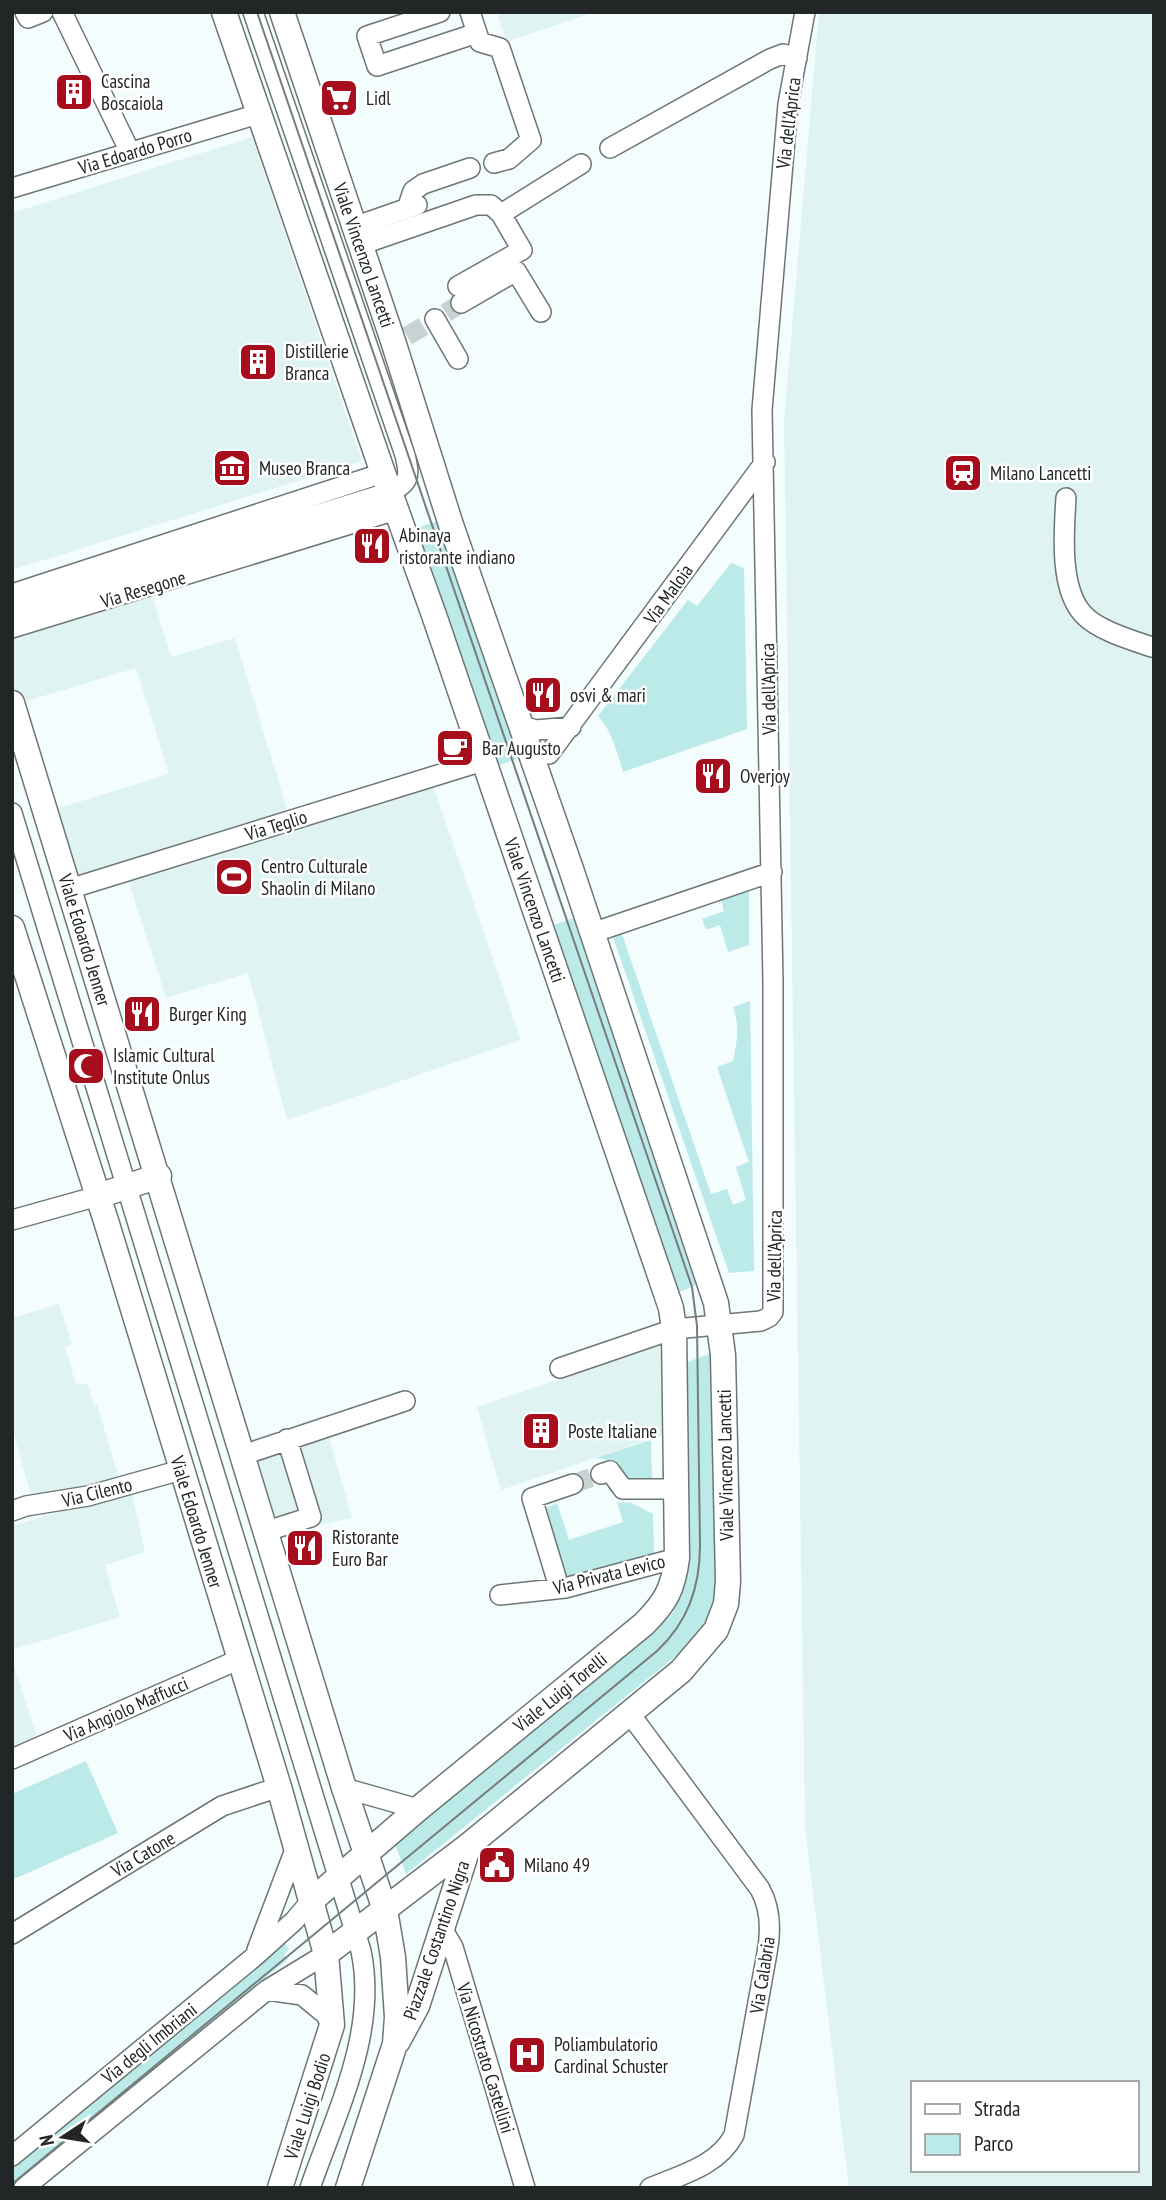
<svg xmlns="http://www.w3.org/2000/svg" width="1166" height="2200" viewBox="0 0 1166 2200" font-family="'PT Sans Narrow',sans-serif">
<rect width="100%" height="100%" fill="#f3fdfd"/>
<path fill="#e0f3f3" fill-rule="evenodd" d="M 497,12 L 595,12 L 506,42 Z
M 819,12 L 1154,12 L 1154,2188 L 849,2188 L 805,1828 L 784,421 ZM 912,2083 L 1136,2083 L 1136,2170 L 912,2170 Z
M 252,137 L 362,461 L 12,570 L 12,213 Z
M 151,592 L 171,657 L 235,638 L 289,816 L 71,885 L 49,811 L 169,774 L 136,668 L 17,704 L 12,688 L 12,633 Z
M 431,780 L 521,1040 L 287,1120 L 248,973 L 166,998 L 127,876 Z
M 59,1304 L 72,1344 L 65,1347 L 76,1385 L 87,1383 L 94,1405 L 97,1404 L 120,1483 L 32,1500 L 12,1427 L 12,1318 Z
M 668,1343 L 669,1433 L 501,1490 L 477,1407 Z
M 323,1416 L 352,1518 L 273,1535 L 244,1442 Z
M 131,1490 L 145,1552 L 105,1565 L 120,1617 L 12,1650 L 12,1526 Z
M 12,1660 L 38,1740 L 12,1752 Z"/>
<path fill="#bbeae9" d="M 441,520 L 525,756 L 493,767 L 468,682 L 416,528 Z
M 731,563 L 744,568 L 747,729 L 623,772 C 617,752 612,731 598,716 L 688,600 L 697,606 Z
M 749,891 L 749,945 L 728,952 L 720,925 L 706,930 L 702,919 L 724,911 L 721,900 Z
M 579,916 L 701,1283 L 677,1293 L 548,927 Z
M 622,934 L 711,1194 L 727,1189 L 733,1205 L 746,1200 L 736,1167 L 749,1162 L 717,1067 L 733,1061 C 737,1041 740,1027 733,1007 L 750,1001 L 754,1271 L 729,1273 L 613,937 Z
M 714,1352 L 717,1589 C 710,1617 699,1636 677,1655 L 406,1874 L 395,1844 L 658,1627 L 673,1612 L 685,1580 L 685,1363 Z
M 651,1440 L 652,1481 L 625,1483 C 620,1466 615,1460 596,1458 Z
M 617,1502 L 632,1503 L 653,1514 L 654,1553 L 565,1580 L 544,1509 L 557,1503 L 569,1540 L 623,1522 Z
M 86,1761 L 118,1833 L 14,1879 L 12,1794 Z
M 282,1941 L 289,1949 L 284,1955 L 288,1959 L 202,2030 L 204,2034 L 12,2188 L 12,2165 Z"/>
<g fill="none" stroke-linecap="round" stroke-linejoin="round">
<path stroke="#c9d2d2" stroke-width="19" stroke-dasharray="19 10" stroke-linecap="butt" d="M 446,313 L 461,303
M 407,336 L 426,325
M 573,1484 L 601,1474"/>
<defs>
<path id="minor" d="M 25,12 L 28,18 L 43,12
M 62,12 L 130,152
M 440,12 L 367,36 L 377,66 L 477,33
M 470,12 L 480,42 L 500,48 L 531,140 L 509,159 L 494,163
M 610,148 L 770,59 L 783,54 L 797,58
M 12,188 L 258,114
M 407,209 L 413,191 L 423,184 L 470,168
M 501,214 L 581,164
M 354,227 L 417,205
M 360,245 L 476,205 L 491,205 L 501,214 L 522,250 L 458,286
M 461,303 L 516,271 L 541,312
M 435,319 L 458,359
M 1066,498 C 1064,531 1059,588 1083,614 C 1097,630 1131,640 1152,647
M 12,594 L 383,473
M 12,609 L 390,492 C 410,483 410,476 405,455 L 253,12
M 12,628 L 396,510
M 522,726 L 536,730 L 571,727
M 549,754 L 765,462
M 12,813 L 361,1951 C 378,2032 336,2113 310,2188
M 69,889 L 483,761
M 592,933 L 772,872
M 12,1220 L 98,1196
M 560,1368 L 674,1329 L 761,1321 L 769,1317 L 773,1312 L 773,982 L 762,410 L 788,104 L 805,12
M 243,1455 L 405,1401
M 601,1474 L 610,1471 L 623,1489 L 676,1489
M 12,1511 L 26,1506 L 88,1496 L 181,1470
M 267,1531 L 311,1517 L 287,1439
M 556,1577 L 532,1498 L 573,1484
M 500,1595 L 565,1588 L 677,1558
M 630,1714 L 760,1889 C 771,1909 771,1932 767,1953 L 734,2135 C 718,2166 680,2175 650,2188
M 12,1759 L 240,1659
M 344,1788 L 418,1809
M 443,1930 L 453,1947 L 525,2188
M 12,1934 L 222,1806 L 279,1787
M 257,1950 L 296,1847
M 267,1990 L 302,1995 L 325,2014 L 332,2025
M 12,2156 L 254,1957 L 294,1921 L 311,1901
M 24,2188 L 267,1990 L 326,1954"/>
<path id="major" d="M 224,12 L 383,473 L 434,615 L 671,1308 L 674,1329 L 677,1558 C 673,1589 666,1602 644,1624 L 418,1809 L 311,1901
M 282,12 L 393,341 L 451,525 L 571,869 L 716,1303 L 723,1355 L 728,1581 L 726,1604 L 716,1630 L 681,1671 L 469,1845 L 326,1954
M 12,703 L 344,1788 L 385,1910 L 393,1957 L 397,2017 L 395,2044 L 348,2188
M 12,928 L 107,1224 L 279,1787 L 326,1954 L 332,2025 L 280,2188
M 98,1196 L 159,1176
M 398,2041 L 417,2006 L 469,1845"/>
</defs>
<use href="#minor" stroke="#6d7675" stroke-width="22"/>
<use href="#major" stroke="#6d7675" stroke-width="27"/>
<use href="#minor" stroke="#fff" stroke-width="19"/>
<use href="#major" stroke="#fff" stroke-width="24"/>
<path stroke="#767d7d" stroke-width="2" d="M 12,2184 L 657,1651 C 688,1622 700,1587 700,1545 L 697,1326 L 692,1287 L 257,12"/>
</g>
<defs>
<symbol id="building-square" viewBox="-11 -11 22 22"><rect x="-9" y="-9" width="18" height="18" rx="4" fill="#a60d1d" stroke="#fff"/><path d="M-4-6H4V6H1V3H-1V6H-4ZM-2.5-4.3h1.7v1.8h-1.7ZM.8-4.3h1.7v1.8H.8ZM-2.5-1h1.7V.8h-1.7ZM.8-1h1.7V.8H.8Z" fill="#fff"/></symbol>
<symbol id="supermarket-square" viewBox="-11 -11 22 22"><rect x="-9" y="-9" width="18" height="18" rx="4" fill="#a60d1d" stroke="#fff"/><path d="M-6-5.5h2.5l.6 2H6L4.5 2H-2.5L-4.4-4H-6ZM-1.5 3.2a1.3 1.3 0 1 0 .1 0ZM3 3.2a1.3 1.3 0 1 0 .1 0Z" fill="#fff"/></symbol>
<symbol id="museum-square" viewBox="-11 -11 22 22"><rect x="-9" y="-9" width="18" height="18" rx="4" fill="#a60d1d" stroke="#fff"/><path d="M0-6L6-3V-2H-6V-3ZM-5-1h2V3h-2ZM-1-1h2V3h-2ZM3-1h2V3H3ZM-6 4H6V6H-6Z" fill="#fff"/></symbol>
<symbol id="station-square" viewBox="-11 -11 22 22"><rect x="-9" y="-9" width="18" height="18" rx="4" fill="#a60d1d" stroke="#fff"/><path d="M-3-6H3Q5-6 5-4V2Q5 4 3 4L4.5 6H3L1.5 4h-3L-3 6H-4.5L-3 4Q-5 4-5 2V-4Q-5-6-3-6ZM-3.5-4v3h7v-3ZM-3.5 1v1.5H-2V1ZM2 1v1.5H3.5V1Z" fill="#fff"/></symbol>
<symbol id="restaurant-square" viewBox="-11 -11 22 22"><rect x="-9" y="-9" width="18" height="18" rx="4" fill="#a60d1d" stroke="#fff"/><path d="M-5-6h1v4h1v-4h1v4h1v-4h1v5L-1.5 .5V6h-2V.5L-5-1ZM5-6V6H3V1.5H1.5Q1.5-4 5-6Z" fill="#fff"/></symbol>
<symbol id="cafe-square" viewBox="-11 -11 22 22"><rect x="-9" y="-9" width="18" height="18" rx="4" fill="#a60d1d" stroke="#fff"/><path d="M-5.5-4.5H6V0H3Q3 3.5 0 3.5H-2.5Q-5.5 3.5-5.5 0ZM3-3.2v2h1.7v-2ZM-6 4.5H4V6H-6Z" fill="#fff"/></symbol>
<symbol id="stadium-square" viewBox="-11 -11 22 22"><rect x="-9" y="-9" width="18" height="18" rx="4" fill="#a60d1d" stroke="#fff"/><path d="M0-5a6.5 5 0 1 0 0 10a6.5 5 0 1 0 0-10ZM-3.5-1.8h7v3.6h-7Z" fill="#fff"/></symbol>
<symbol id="mosque-square" viewBox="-11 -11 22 22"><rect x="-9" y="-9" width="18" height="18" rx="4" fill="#a60d1d" stroke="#fff"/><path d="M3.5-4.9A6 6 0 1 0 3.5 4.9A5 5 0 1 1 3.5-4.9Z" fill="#fff"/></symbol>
<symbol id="civic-square" viewBox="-11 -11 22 22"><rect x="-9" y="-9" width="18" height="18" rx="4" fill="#a60d1d" stroke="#fff"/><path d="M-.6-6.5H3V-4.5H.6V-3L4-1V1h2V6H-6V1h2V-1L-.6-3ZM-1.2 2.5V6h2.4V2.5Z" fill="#fff"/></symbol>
<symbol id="hospital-square" viewBox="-11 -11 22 22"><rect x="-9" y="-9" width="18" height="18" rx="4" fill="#a60d1d" stroke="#fff"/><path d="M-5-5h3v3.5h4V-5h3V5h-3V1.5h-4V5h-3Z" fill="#fff"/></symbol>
</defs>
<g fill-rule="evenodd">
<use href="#building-square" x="52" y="70" width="44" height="44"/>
<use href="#supermarket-square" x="317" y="76" width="44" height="44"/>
<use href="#building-square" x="236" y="340" width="44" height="44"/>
<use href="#museum-square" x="210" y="446" width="44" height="44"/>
<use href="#station-square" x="941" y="451" width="44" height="44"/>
<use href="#restaurant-square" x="350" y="524" width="44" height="44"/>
<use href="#restaurant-square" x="521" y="673" width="44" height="44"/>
<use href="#cafe-square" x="433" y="726" width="44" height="44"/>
<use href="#restaurant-square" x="691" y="754" width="44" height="44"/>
<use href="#stadium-square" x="212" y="855" width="44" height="44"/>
<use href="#restaurant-square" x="120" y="992" width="44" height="44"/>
<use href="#mosque-square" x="64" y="1044" width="44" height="44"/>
<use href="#building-square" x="519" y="1409" width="44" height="44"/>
<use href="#restaurant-square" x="283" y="1526" width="44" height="44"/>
<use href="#civic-square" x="475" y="1843" width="44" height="44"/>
<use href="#hospital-square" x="505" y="2033" width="44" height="44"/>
</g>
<g text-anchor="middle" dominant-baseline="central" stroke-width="5" stroke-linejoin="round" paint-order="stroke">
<g font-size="19" fill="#222626" stroke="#fff" text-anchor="start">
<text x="101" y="81">Cascina<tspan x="101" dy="22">Boscaiola</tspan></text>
<text x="366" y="98">Lidl</text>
<text x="285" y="351">Distillerie<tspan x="285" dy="22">Branca</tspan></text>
<text x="259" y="468">Museo Branca</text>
<text x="990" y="473">Milano Lancetti</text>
<text x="399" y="535">Abinaya<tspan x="399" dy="22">ristorante indiano</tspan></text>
<text x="570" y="695">osvi &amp; mari</text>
<text x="482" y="748">Bar Augusto</text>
<text x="740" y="776">Overjoy</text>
<text x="261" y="866">Centro Culturale<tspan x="261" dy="22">Shaolin di Milano</tspan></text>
<text x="169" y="1014">Burger King</text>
<text x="113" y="1055">Islamic Cultural<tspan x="113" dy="22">Institute Onlus</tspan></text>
<text x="568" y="1431">Poste Italiane</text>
<text x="332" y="1537">Ristorante<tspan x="332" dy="22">Euro Bar</tspan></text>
<text x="524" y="1865">Milano 49</text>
<text x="554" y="2044">Poliambulatorio<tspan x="554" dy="22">Cardinal Schuster</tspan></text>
</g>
<g font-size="19" fill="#222626" stroke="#fff">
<text transform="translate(788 123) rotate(-83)">Via dell'Aprica</text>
<text transform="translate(135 151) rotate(-17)">Via Edoardo Porro</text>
<text transform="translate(364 255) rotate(71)">Viale Vincenzo Lancetti</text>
<text transform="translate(143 589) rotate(-17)">Via Resegone</text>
<text transform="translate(668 594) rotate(-54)">Via Maloia</text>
<text transform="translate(768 689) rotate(-91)">Via dell'Aprica</text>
<text transform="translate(276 825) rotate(-17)">Via Teglio</text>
<text transform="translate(535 910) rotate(71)">Viale Vincenzo Lancetti</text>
<text transform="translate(85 940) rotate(73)">Viale Edoardo Jenner</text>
<text transform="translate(774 1256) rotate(-89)">Via dell'Aprica</text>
<text transform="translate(725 1465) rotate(-91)">Viale Vincenzo Lancetti</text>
<text transform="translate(97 1492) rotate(-14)">Via Cilento</text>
<text transform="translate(197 1522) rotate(73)">Viale Edoardo Jenner</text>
<text transform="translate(609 1574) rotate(-14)">Via Privata Levico</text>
<text transform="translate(560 1692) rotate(-39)">Viale Luigi Torelli</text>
<text transform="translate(126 1709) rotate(-24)">Via Angiolo Maffucci</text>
<text transform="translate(143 1854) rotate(-31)">Via Catone</text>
<text transform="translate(436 1940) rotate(-71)">Piazzale Costantino Nigra</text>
<text transform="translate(762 1975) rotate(-81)">Via Calabria</text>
<text transform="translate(149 2043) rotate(-39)">Via degli Imbriani</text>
<text transform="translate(486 2058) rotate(73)">Via Nicostrato Castellini</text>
<text transform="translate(307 2106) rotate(-72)">Viale Luigi Bodio</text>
</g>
</g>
<rect width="1166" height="2200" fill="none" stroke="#222626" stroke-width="28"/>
<rect x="911" y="2081" width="228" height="91" fill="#ffffff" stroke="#a7a8a8" stroke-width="2"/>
<rect x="925" y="2104" width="35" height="10" fill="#ffffff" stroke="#a7a8a8" stroke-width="2"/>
<text x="974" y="2116" font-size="21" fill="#222626">Strada</text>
<rect x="925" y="2134" width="35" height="21" fill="#bbeae9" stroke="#a7a8a8" stroke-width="2"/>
<text x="974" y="2151" font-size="21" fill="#222626">Parco</text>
<g transform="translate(63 2137) rotate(258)" stroke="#ffffff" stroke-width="5" paint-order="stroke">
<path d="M0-5L12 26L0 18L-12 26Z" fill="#222626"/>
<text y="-10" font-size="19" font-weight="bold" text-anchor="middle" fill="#222626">N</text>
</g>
</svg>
